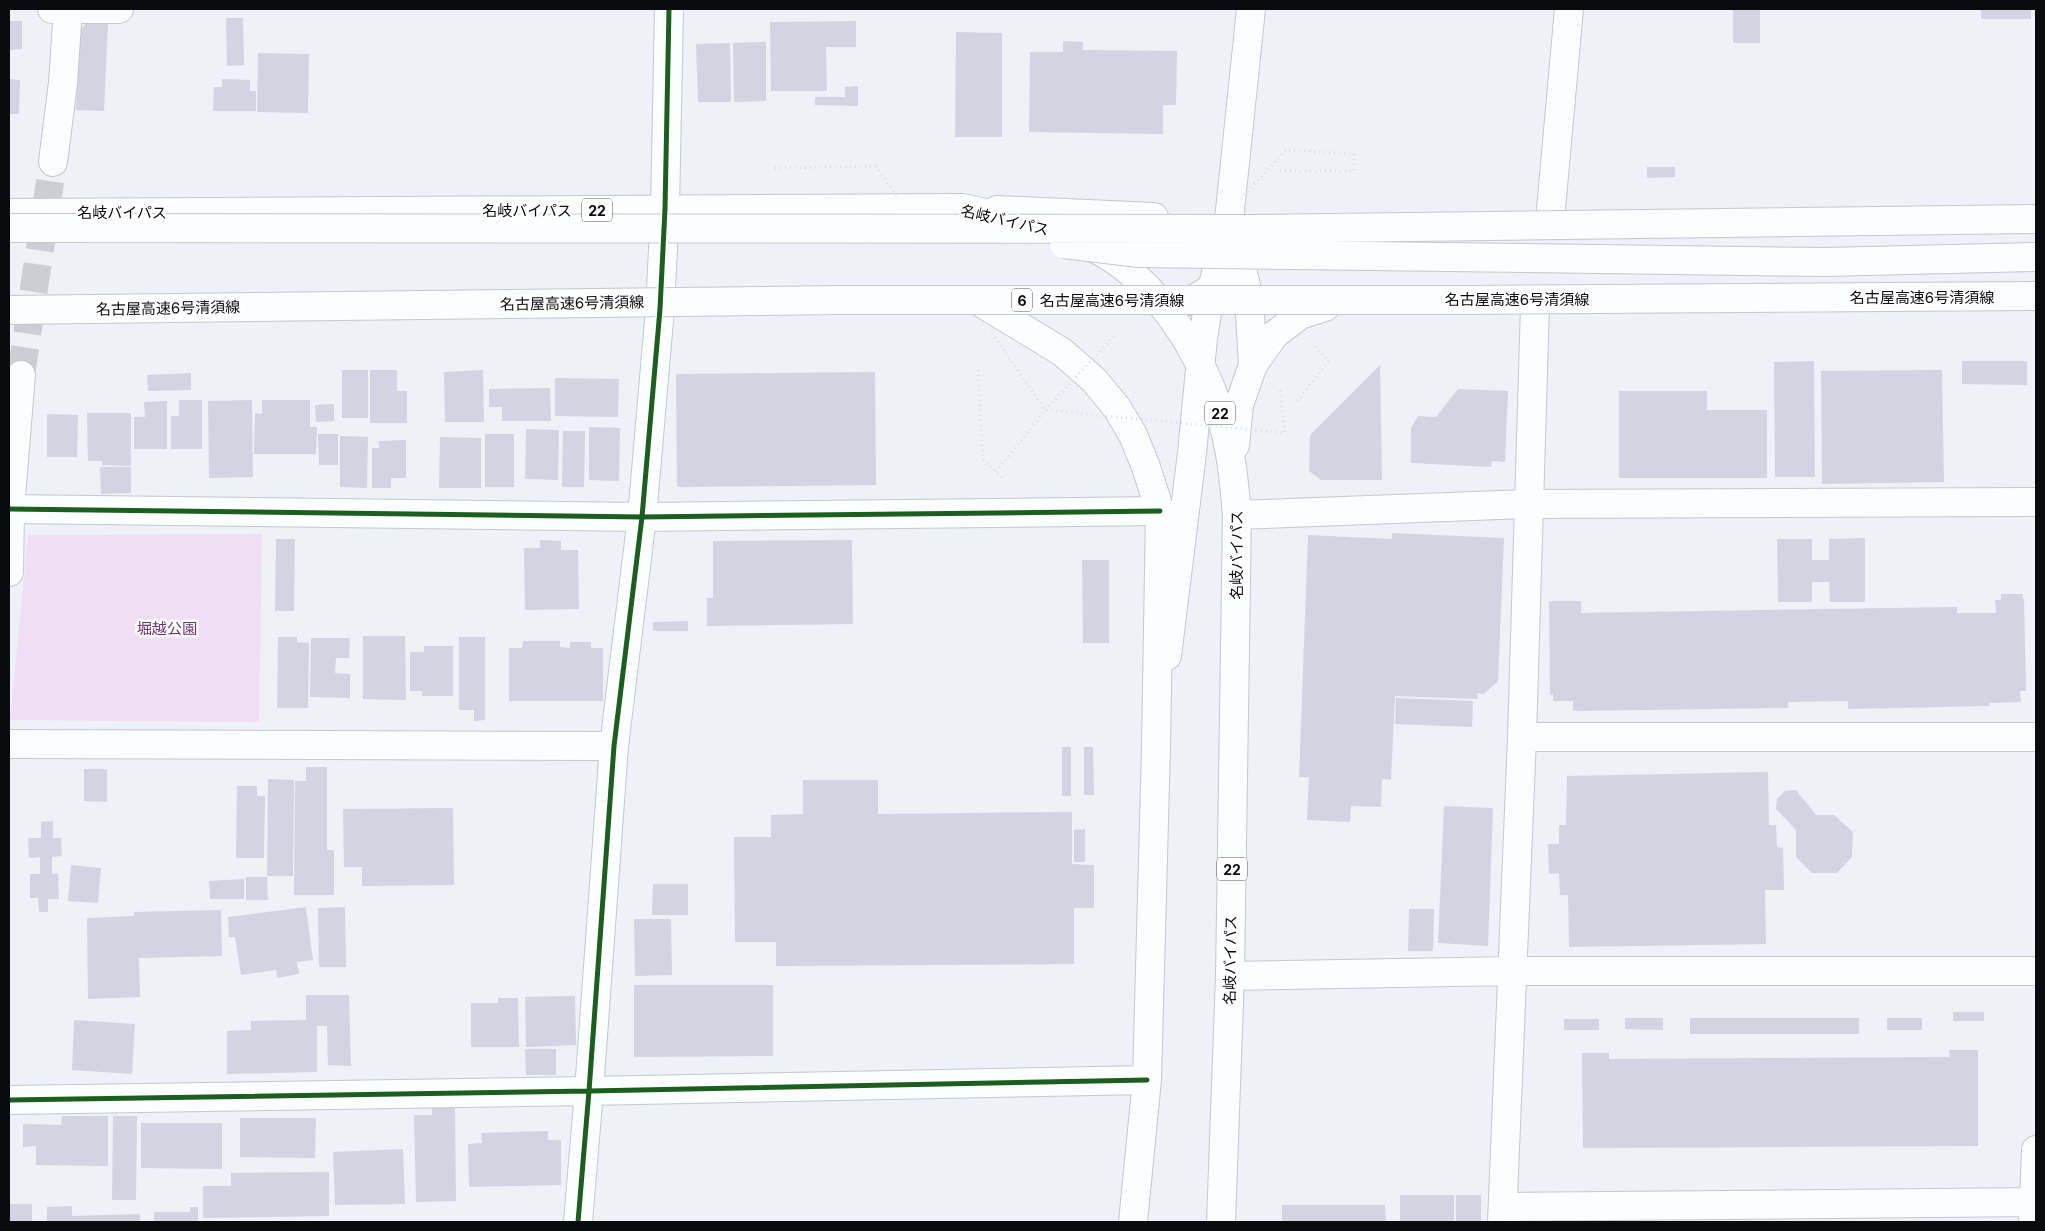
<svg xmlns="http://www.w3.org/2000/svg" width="2045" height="1231" viewBox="0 0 2045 1231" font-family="Inter,'Noto Sans JP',sans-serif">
<rect width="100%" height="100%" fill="#eef1f8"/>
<path fill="#f0dff4" d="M 262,534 L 259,722 L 10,720 L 28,535 Z"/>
<path fill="#d4d3e1" d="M 1733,9 L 1760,9 L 1760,43 L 1733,43 Z
M 1981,9 L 2031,9 L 2031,19 L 1981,19 Z
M 226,18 L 243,18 L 244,65 L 227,66 Z
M 9,21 L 22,21 L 22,49 L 9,50 Z
M 856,21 L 856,47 L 826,47 L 827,91 L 771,91 L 770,22 Z
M 87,22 L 108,23 L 104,111 L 76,110 L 80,30 Z
M 956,32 L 1002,33 L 1002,137 L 955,137 Z
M 1063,41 L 1083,42 L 1083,50 L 1177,51 L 1176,105 L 1163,105 L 1163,134 L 1029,132 L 1030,52 L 1063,52 Z
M 766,42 L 766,101 L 734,102 L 733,43 Z
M 730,43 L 731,102 L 698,102 L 696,44 Z
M 258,53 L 309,54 L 308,113 L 257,112 Z
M 9,79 L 20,80 L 19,114 L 9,114 Z
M 222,79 L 250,80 L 250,91 L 256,91 L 256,111 L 213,111 L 214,87 L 222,87 Z
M 858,86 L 858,106 L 815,105 L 815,97 L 845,97 L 845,87 Z
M 1647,167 L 1675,167 L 1675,177 L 1647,178 Z
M 1814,361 L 1815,477 L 1775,477 L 1774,362 Z
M 1962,361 L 2027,361 L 2027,385 L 1962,384 Z
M 1380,365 L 1382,480 L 1321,480 L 1309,471 L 1310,435 Z
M 342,370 L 368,370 L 368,418 L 342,418 Z
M 370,370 L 397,370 L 397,391 L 407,391 L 407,423 L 370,423 Z
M 483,370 L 484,422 L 445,422 L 444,372 Z
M 1942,370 L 1944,482 L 1822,484 L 1821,371 Z
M 875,372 L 876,485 L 677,487 L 676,374 Z
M 191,373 L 191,390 L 148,391 L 147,375 Z
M 555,378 L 619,379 L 618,417 L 555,416 Z
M 550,388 L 551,421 L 502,421 L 502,407 L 489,407 L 489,389 Z
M 1458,389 L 1508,391 L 1505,462 L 1492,461 L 1491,467 L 1411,463 L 1411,428 L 1418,416 L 1436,417 Z
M 1619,391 L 1707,391 L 1707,410 L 1767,410 L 1767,478 L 1619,478 Z
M 179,400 L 202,400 L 202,449 L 171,449 L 171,416 L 179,416 Z
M 252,400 L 253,477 L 209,478 L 208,401 Z
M 262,400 L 310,400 L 310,427 L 317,427 L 316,454 L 254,454 L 255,413 L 262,414 Z
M 167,401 L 167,449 L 134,449 L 134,417 L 145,417 L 144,402 Z
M 334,404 L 334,421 L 316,422 L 315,405 Z
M 87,413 L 131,413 L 131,466 L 102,465 L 102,461 L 88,461 Z
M 47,414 L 78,415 L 77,457 L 47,457 Z
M 589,427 L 620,428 L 619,481 L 589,480 Z
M 526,429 L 559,430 L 558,480 L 525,479 Z
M 563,431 L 585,431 L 584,487 L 562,487 Z
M 318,434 L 338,434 L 338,465 L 319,465 Z
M 485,434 L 514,434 L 514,487 L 485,487 Z
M 340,436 L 368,437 L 367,488 L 340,487 Z
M 440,437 L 481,438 L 481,488 L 439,488 Z
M 406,440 L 406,478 L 391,478 L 391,488 L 372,488 L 372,448 L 379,448 L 379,441 Z
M 100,467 L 131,467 L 131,493 L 101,494 Z
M 1392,533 L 1504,538 L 1498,681 L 1484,694 L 1477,693 L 1478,699 L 1395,696 L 1391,780 L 1382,779 L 1381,807 L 1351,806 L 1350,822 L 1307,820 L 1309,777 L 1299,777 L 1308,535 L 1392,539 Z
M 1865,538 L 1865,602 L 1830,602 L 1829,582 L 1812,582 L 1812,602 L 1778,602 L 1777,539 L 1812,539 L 1812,560 L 1829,560 L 1829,539 Z
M 276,539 L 295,539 L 294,611 L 275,611 Z
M 540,540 L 561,541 L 561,550 L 578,550 L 579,609 L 525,610 L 524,548 L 540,548 Z
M 852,540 L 853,624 L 707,626 L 707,598 L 713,598 L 713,541 Z
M 1082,560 L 1109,560 L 1109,643 L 1083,643 Z
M 2001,594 L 2023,594 L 2023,599 L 2024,599 L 2026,691 L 2020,691 L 2021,702 L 1989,703 L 1989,706 L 1848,709 L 1848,701 L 1788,702 L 1788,708 L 1573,711 L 1573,701 L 1553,701 L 1553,694 L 1550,695 L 1549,601 L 1581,601 L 1581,613 L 1957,607 L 1957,613 L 1996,613 L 1995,600 L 2001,600 Z
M 688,621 L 688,631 L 653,631 L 653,622 Z
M 363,636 L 405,636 L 406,700 L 363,699 Z
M 278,637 L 297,637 L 297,642 L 309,643 L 308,708 L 277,708 Z
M 459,637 L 485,637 L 485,720 L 474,721 L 474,710 L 459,710 Z
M 311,638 L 350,638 L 349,658 L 336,658 L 335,673 L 350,674 L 350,698 L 310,697 Z
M 523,641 L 560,641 L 560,647 L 570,648 L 570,642 L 591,642 L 591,648 L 603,648 L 603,701 L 509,701 L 509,648 L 522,648 Z
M 424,646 L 453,646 L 453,696 L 422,696 L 422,691 L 410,691 L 410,652 L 424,652 Z
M 1396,698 L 1473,701 L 1472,727 L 1395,724 Z
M 1062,747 L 1071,747 L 1071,796 L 1062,796 Z
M 1084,747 L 1093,747 L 1094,795 L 1084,795 Z
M 306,767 L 327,767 L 327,850 L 334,850 L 334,895 L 294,895 L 295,781 L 306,781 Z
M 84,769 L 107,769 L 107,802 L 84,801 Z
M 1768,772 L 1769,825 L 1776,825 L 1777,847 L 1783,848 L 1784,890 L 1765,890 L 1766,944 L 1569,947 L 1568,895 L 1560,895 L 1559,873 L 1549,874 L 1548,844 L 1559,844 L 1559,825 L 1566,825 L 1567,776 Z
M 268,779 L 294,780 L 293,876 L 267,876 Z
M 803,780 L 878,780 L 878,814 L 1072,812 L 1072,864 L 1094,865 L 1094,908 L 1074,908 L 1074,964 L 776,966 L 776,942 L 735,942 L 734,837 L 771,837 L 771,815 L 803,814 Z
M 237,786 L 257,786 L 257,796 L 265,796 L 264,858 L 236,858 Z
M 1796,790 L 1816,815 L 1834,815 L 1853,832 L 1852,857 L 1837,873 L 1812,873 L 1796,857 L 1796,830 L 1776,809 L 1777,799 L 1785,791 Z
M 1444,806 L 1493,808 L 1488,946 L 1438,943 Z
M 453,808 L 454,885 L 362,886 L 362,867 L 344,867 L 343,809 Z
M 53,821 L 53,838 L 61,838 L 62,856 L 52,857 L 52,874 L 58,873 L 59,899 L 48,899 L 48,912 L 39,912 L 38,898 L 30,898 L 30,874 L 40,874 L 40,857 L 29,858 L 28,838 L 41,838 L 41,822 Z
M 1085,829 L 1085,862 L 1074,862 L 1074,830 Z
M 71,865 L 101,868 L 98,903 L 68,901 Z
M 246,877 L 267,877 L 268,900 L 246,900 Z
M 244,879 L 244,899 L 210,899 L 209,881 Z
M 653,884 L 688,884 L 688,915 L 652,915 Z
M 306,907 L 313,960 L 297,962 L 299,974 L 277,978 L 276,970 L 241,975 L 235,937 L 229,937 L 228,917 Z
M 345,907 L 346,967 L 319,967 L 318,908 Z
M 1409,909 L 1434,909 L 1433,951 L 1408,951 Z
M 221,910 L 222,956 L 139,958 L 140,997 L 88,999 L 87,918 L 134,916 L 134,912 Z
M 634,919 L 671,919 L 672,975 L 635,976 Z
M 634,985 L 773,985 L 773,1056 L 634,1057 Z
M 306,995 L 349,995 L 351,1066 L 328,1065 L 327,1026 L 317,1026 L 317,1072 L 227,1074 L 227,1031 L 251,1030 L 251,1021 L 306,1020 Z
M 575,996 L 576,1045 L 526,1047 L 525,997 Z
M 498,998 L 518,998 L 519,1047 L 471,1047 L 471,1003 L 498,1003 Z
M 1953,1012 L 1984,1012 L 1984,1021 L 1953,1021 Z
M 1625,1018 L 1663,1018 L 1663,1030 L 1625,1029 Z
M 1690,1018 L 1859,1018 L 1859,1034 L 1690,1034 Z
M 1887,1018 L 1922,1018 L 1922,1030 L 1887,1030 Z
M 1564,1019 L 1599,1019 L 1599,1030 L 1564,1030 Z
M 74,1020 L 135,1024 L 132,1074 L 72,1070 Z
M 525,1049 L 556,1049 L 556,1075 L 526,1075 Z
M 1949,1050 L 1978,1050 L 1978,1146 L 1583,1148 L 1582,1053 L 1609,1053 L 1609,1059 L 1950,1057 Z
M 455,1107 L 456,1201 L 416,1202 L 414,1115 L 432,1115 L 432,1108 Z
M 62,1116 L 108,1116 L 108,1166 L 36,1165 L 36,1146 L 23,1147 L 23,1124 L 61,1125 Z
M 113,1116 L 137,1116 L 136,1200 L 112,1200 Z
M 240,1118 L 316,1118 L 315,1158 L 240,1157 Z
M 141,1123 L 222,1123 L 222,1169 L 141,1168 Z
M 548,1131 L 548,1140 L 561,1140 L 561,1185 L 469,1187 L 468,1144 L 482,1143 L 481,1133 Z
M 403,1149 L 405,1204 L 335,1205 L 333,1152 Z
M 329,1172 L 329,1216 L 203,1218 L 203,1186 L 231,1186 L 231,1173 Z
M 1400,1195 L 1454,1195 L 1454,1222 L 1400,1222 Z
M 1456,1195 L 1481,1195 L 1481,1222 L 1456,1222 Z
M 9,1204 L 32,1204 L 32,1222 L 9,1222 Z
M 1282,1205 L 1385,1205 L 1386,1222 L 1282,1222 Z
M 72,1206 L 72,1216 L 140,1214 L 140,1222 L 47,1222 L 47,1207 Z
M 190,1207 L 198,1207 L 198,1222 L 154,1222 L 154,1212 L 190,1212 Z"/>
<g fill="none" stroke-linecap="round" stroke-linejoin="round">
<path stroke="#ccced5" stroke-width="28" stroke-dasharray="28 14" stroke-linecap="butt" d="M 21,375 L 53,162"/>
<defs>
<path id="minor" d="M 52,9 L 119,9
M 53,162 L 63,83 L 68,9
M 1550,220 L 1569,9
M 9,509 L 642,517 L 1160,511
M 1237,515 L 1529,504 L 2036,502
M 9,572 L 10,509 L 21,375
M 1522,737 L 2036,737
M 9,744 L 614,746
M 1230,976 L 1513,971 L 2036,971
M 9,1100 L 589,1091 L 1147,1080
M 1503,1207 L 2036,1202
M 578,1222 L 589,1091 L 614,746 L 642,517 L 660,309 L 665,209 L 669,9
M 1502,1222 L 1522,737 L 1535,306
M 2033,1222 L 2036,1150"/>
<path id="tertiary" d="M 997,210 L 1154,217
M 1167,656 L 1192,453 L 1203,338 L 1209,301 L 1229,220 L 1251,9"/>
<path id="trunk" d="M 9,213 L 963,208 L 1028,223
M 1233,231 L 1249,298 L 1253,365
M 1089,246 C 1153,274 1199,349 1220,413 C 1231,446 1234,481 1237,515 L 1230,976 L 1221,1222
M 1190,301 C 1220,284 1231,280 1233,243
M 983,304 L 1062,352 L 1094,380 L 1117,408 L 1133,435 L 1146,467 L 1160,511 L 1156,747 L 1147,1080 L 1133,1222
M 1235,445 L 1239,405 L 1253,365 L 1274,335 L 1300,315 L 1325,307"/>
<path id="motorway" d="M 1825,262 L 2036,257"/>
</defs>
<use href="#minor" stroke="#c5c7cd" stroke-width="30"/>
<use href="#tertiary" stroke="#c5c7cd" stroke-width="30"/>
<use href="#trunk" stroke="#c5c7cd" stroke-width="30"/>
<use href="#motorway" stroke="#c5c7cd" stroke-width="30"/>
<path stroke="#dedee0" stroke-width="3" stroke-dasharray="1 4" stroke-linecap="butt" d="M 775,168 L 876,166
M 1280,171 L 1354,171 L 1354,154 L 1286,150
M 978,370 L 983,460 L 1004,479
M 1280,391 L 1285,433
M 1297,401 L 1329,361 L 1314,345
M 996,472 L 1045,410"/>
<use href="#minor" stroke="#fcfdfe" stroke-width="28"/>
<use href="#tertiary" stroke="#fcfdfe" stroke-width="28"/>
<use href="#trunk" stroke="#fcfdfe" stroke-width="28"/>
<use href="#motorway" stroke="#fcfdfe" stroke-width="28"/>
<defs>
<path id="motorway-bridge" d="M 9,228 L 1251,229 L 2036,219
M 1064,244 L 1139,253 L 1825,262
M 9,310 L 838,300 L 1471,300 L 2036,296"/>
</defs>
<use href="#motorway-bridge" stroke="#c5c7cd" stroke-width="30" stroke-linecap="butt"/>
<path stroke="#dedee0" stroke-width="3" stroke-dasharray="1 4" stroke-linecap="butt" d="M 876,166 L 897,197
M 1244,195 L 1286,150
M 992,333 L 1045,410 L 1285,433
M 1045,410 L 1116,334"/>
<use href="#motorway-bridge" stroke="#fcfdfe" stroke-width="28"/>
<defs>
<path id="cycleway" d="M 9,509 L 642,517 L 1160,511
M 9,1100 L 589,1091 L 1147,1080
M 578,1222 L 589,1091 L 614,746 L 642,517 L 660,309 L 665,209 L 669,9"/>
</defs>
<use href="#cycleway" stroke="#fff" stroke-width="8"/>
<use href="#cycleway" stroke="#1b5e20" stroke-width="5"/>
</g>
<g text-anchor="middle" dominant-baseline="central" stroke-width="5" stroke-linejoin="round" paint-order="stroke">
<g fill="#fff" stroke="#535457" stroke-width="1">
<rect x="582" y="198.5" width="30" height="23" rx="4"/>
<rect x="1012" y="288.5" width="20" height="23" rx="4"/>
<rect x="1205" y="401.5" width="30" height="23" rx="4"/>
<rect x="1217" y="857.5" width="30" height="23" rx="4"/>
</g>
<g font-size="14" font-weight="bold" fill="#090b0f">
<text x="597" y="210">22</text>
<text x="1022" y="300">6</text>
<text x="1220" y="413">22</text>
<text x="1232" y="869">22</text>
</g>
<g font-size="15" fill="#090b0f" stroke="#fff">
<text x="527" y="210">名岐バイパス</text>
<text x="122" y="212">名岐バイパス</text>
<text transform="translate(1005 220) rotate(13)">名岐バイパス</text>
<text x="1922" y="297">名古屋高速6号清須線</text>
<text x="1517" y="299">名古屋高速6号清須線</text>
<text x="1112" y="300">名古屋高速6号清須線</text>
<text transform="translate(572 303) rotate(-1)">名古屋高速6号清須線</text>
<text transform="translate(168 308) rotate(-1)">名古屋高速6号清須線</text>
<text transform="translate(1236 555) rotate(-90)">名岐バイパス</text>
<text transform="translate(1230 960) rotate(-89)">名岐バイパス</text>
</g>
<g font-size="15" fill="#6c336c" stroke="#fff">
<text x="167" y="628">堀越公園</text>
</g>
</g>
<rect width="2045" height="1231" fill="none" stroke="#090b0f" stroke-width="20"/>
</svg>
